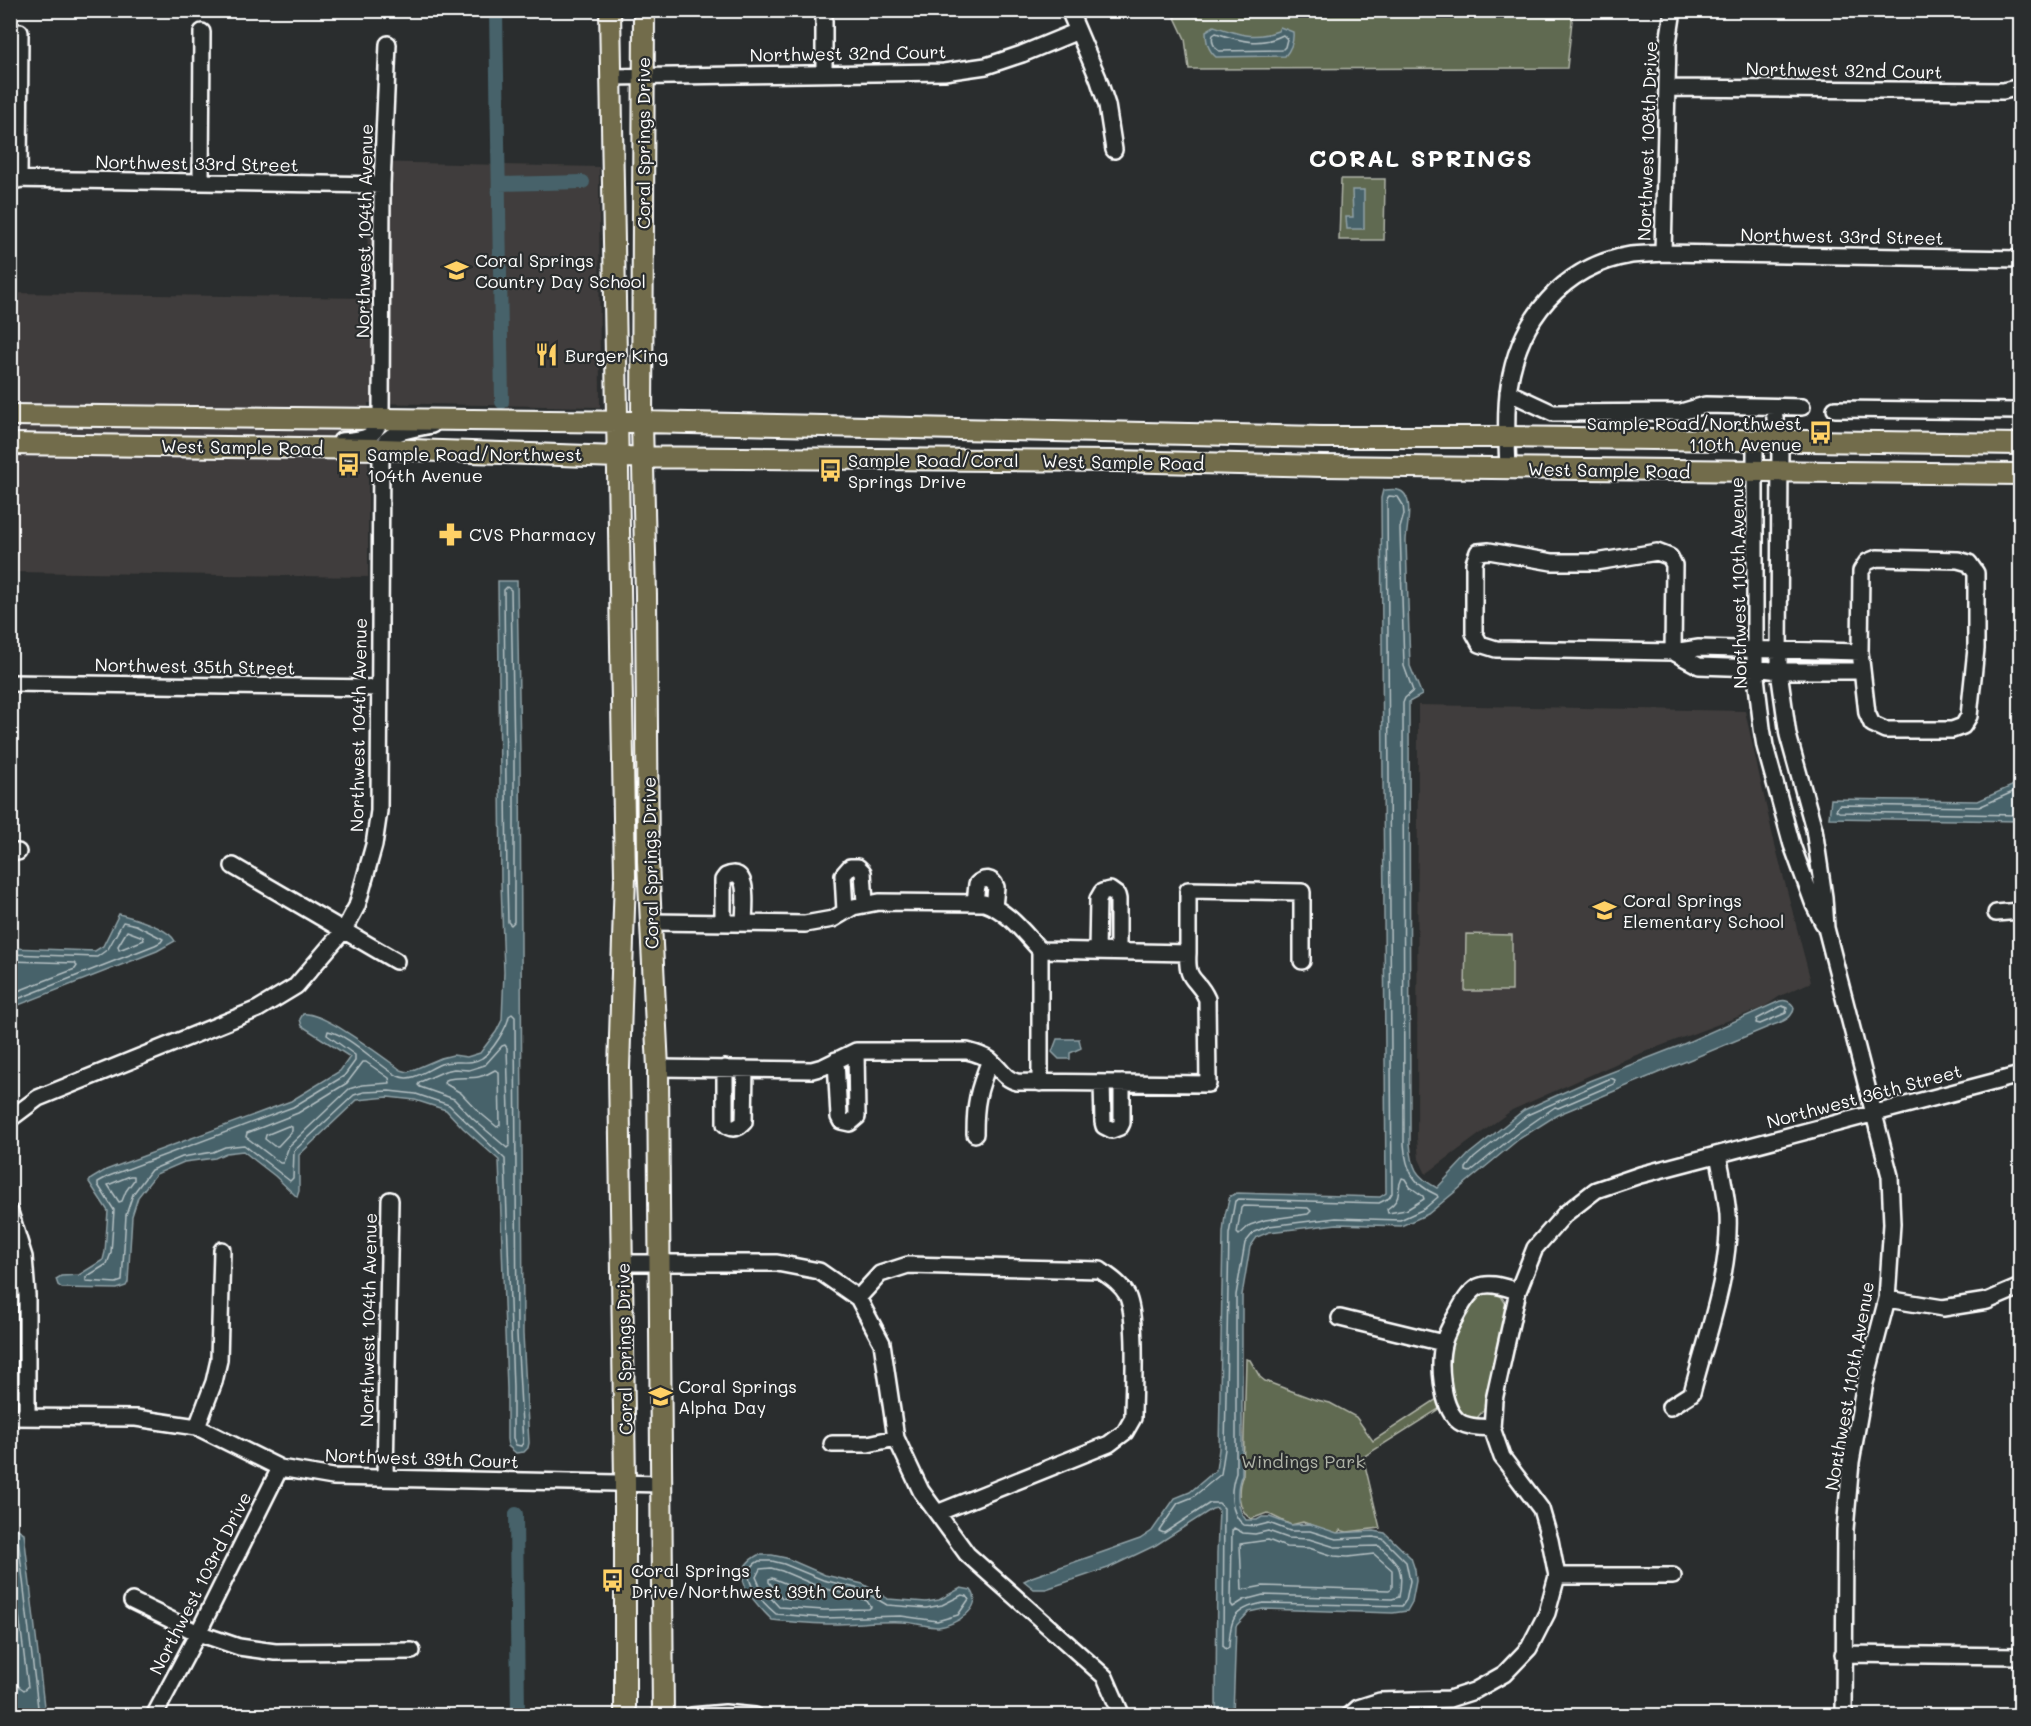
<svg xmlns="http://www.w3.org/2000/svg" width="2031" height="1726" viewBox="0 0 2031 1726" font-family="Mali,sans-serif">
<rect width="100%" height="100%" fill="#2a2d2e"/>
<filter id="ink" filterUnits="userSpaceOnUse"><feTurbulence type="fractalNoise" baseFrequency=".0167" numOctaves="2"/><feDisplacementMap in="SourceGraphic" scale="12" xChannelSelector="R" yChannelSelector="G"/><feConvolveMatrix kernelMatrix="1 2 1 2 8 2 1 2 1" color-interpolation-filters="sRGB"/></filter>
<g filter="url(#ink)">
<path fill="#403d3c" d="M 367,162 L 599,167 L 600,407 L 368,403 L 368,577 L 11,572 L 11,293 L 368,298 Z
M 1418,705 L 1745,711 L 1773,837 L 1811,982 L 1780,996 L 1764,1007 L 1631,1057 L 1512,1110 L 1426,1174 L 1419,1159 L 1417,1138 Z"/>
<path fill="#606a51" stroke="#b0b4a8" stroke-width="1.5" d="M 1172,11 L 1573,11 L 1567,68 L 1189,69 L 1185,39 Z
M 1341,179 L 1385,179 L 1384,240 L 1339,240 Z
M 1466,934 L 1512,935 L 1512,991 L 1465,991 Z
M 1492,1291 L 1501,1296 L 1506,1304 L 1487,1406 L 1477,1418 C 1433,1422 1443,1299 1492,1291 Z
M 1246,1359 L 1250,1360 L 1260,1377 L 1265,1381 L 1313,1399 L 1330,1403 L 1356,1417 L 1373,1441 L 1440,1397 L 1442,1407 L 1363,1457 L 1380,1528 L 1347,1532 L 1340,1530 L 1337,1534 L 1303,1522 L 1291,1525 L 1267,1513 L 1251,1519 C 1237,1510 1237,1488 1243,1475 Z"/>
<path fill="#46626a" stroke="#90a1a6" stroke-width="1.5" d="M 1214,26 C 1237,34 1254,40 1278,31 L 1280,27 L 1293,32 C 1294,42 1291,49 1285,56 L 1216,57 C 1208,50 1206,42 1206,31 Z
M 1352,190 L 1364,190 L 1364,229 L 1347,229 L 1346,217 L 1353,217 Z
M 1383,490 C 1388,490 1394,489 1398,490 C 1416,494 1406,529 1406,541 L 1410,666 L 1422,695 L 1409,702 L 1410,1143 C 1412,1168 1415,1176 1437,1188 L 1469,1154 L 1524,1110 L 1589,1081 L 1679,1046 L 1780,1001 C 1788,999 1799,1006 1791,1015 C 1788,1020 1779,1023 1773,1025 L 1557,1115 L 1519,1139 L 1428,1214 L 1401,1226 L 1337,1224 L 1269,1232 L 1257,1237 L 1250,1247 L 1242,1295 L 1242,1474 C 1236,1488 1236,1508 1246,1520 L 1257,1520 L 1262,1517 L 1270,1517 L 1291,1525 L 1310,1524 L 1337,1533 L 1374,1531 L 1385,1533 L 1411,1558 L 1415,1570 L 1416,1581 L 1412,1602 L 1407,1611 L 1393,1613 L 1263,1609 L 1249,1612 L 1236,1626 L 1233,1715 L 1216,1715 L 1217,1553 L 1219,1511 L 1217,1508 L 1212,1509 L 1156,1545 L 1108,1568 L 1046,1589 L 1034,1589 L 1024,1581 L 1032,1577 L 1140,1539 L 1152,1531 L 1175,1498 L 1190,1492 L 1216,1470 L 1219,1449 L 1223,1233 L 1225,1215 L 1230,1196 L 1237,1193 L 1380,1197 L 1386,1193 L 1381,498 Z
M 498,581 L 517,581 L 520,753 L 523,1334 L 529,1443 L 528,1448 L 524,1452 L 516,1453 L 508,1446 L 507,1439 L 507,1389 L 499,1160 L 463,1128 L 446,1110 L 415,1100 L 388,1097 L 357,1100 L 299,1155 L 299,1191 L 297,1197 L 275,1176 L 243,1151 L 226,1153 L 215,1158 L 184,1162 L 156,1174 L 138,1197 L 132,1216 L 128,1282 L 126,1286 L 117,1289 L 62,1288 L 58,1285 L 56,1279 L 61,1276 L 79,1275 L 103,1260 L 105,1252 L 108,1211 L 89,1182 L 91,1179 L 106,1170 L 291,1101 L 340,1071 L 350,1057 L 302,1026 L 300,1019 L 303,1014 C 323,1011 383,1057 401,1070 L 408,1072 L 441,1058 L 453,1055 L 467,1057 L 480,1053 L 496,1032 L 502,1020 L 504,972 L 501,882 Z
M 2020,775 L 2020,821 L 1829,818 L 1831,799 L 1978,801 L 2012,786 Z
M 119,914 C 134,918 168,928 175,941 L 157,951 L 11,1008 L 11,948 L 95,951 L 103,946 Z
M 1057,1039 L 1079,1039 L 1081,1048 L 1070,1053 L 1070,1059 L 1059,1059 L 1052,1052 Z
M 16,1528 L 24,1533 L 45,1715 L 15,1715 L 10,1674 L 10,1529 Z
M 758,1555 L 772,1555 L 786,1558 L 825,1575 L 863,1584 L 888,1599 L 926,1602 L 939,1600 L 961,1588 L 971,1590 C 985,1607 955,1626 938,1627 C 926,1627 914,1622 902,1622 C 878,1621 855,1624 832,1624 C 812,1624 792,1622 772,1620 C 755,1603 724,1573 758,1555 Z"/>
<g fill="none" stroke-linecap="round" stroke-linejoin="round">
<path stroke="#b5c0c3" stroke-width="1.5" d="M 1216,33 C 1240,41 1260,47 1283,35 L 1287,39 L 1285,47 L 1282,50 L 1219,51 C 1214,48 1211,41 1213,35 Z
M 1389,496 L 1398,497 L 1403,505 L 1404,514 L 1400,528 L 1404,666 L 1413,691 L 1405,698 L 1403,703 L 1404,1144 C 1406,1169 1412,1184 1437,1195 L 1438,1197 L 1424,1209 L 1400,1220 L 1336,1218 L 1269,1226 L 1254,1232 L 1245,1243 L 1236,1295 L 1236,1473 C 1230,1489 1229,1514 1244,1525 L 1257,1526 L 1269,1523 L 1290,1531 L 1310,1531 L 1336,1539 L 1373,1537 L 1383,1539 L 1406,1562 L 1410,1581 L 1406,1600 L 1402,1606 L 1263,1603 C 1233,1609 1230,1619 1229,1647 L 1226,1649 L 1223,1646 L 1224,1508 L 1219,1503 L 1210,1503 L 1164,1533 L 1159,1531 L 1178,1503 L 1193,1497 L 1221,1474 L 1225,1449 L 1229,1234 L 1235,1201 L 1239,1199 L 1379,1203 L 1389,1198 L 1392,1193 L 1387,499 Z
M 507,587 L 511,590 L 514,753 L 514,922 L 511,925 L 508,922 L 507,882 L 504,590 Z
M 2020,785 L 2015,791 L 1979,807 L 1839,805 L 1836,810 L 1839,812 L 2020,815
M 127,931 L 143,937 L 144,940 L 119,950 L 118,946 Z
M 10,954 L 97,957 L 108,949 L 123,922 L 136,925 L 163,939 L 161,942 L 155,945 L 10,1002
M 10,961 L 74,963 L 77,966 L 75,969 L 10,994
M 1782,1006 L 1787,1008 L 1786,1013 L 1760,1024 L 1756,1023 L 1757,1019 Z
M 512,1014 L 515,1017 L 517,1334 L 523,1443 L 521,1446 L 516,1445 L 513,1438 L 513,1388 L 505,1159 L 449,1105 L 416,1094 L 389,1091 L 364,1092 L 354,1095 L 294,1151 L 293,1178 L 290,1181 L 244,1145 L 225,1147 L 213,1152 L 182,1157 L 151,1170 L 133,1194 L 126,1215 L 122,1281 L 116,1283 L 86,1281 L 86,1277 L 107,1264 L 111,1253 L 114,1210 L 98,1185 L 98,1182 L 109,1176 L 293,1107 L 344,1076 L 355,1061 L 355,1055 L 327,1035 L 328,1031 C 350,1035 377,1065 398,1076 C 412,1083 428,1069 441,1064 C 455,1059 470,1066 482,1058 C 492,1052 508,1026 509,1016 Z
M 502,1046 L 505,1045 L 507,1048 L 510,1145 L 507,1148 L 473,1119 L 454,1099 L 420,1087 L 418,1085 L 420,1082 L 445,1071 L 454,1069 L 469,1070 L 485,1065 Z
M 363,1062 L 366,1062 L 389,1078 L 390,1083 L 362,1085 L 349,1089 L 289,1146 L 283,1163 L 280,1163 L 246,1137 L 247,1133 L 298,1113 L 347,1083 Z
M 495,1070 L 499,1072 L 500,1125 L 497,1127 L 479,1112 L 461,1093 L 444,1083 L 445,1080 C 464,1074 475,1083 495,1070 Z
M 1611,1078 L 1615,1080 L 1614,1084 L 1558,1108 L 1555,1107 L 1515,1135 L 1470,1172 L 1466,1171 L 1466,1168 L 1474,1158 L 1527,1115 Z
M 288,1126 L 292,1127 L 292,1131 L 278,1146 L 274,1146 L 265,1139 L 266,1135 Z
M 130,1176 L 134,1176 L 134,1180 L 126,1191 L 122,1201 L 119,1202 L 108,1185 Z
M 1402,1178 L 1405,1179 L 1410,1187 L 1423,1196 L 1424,1199 L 1406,1210 L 1388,1213 L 1387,1209 C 1404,1197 1395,1192 1402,1178 Z
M 1243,1206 L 1308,1208 L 1311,1211 L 1308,1214 L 1265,1220 L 1250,1225 L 1239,1235 L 1237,1233 L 1241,1208 Z
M 1234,1528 L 1243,1533 L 1255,1534 L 1268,1531 L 1288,1538 L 1309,1539 L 1335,1547 L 1379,1546 C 1400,1564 1404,1569 1399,1597 L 1392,1599 L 1263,1595 L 1244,1600 L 1233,1607 L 1231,1604 L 1232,1531 Z
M 10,1534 L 15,1535 L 18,1538 L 39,1716
M 1268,1540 L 1286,1547 L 1309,1548 L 1334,1556 L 1348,1557 L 1374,1554 L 1392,1570 L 1392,1588 L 1389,1590 L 1263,1586 L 1242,1590 L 1240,1544 Z
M 10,1542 L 28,1687 L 24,1690 L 17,1685 L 10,1684
M 759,1561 L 772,1561 L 784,1564 L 823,1580 L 860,1589 L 887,1605 L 926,1608 L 942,1605 L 962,1595 L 967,1596 L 969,1599 L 958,1615 L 937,1621 L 901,1616 L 824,1618 L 776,1614 C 763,1603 734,1574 759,1561 Z
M 771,1568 L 782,1571 L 822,1588 L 858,1597 L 867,1601 L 871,1607 L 869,1609 L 824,1610 L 779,1607 L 760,1586 L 756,1577 L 760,1569 Z
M 772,1578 L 815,1595 L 817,1599 L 814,1601 L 782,1598 L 769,1582 L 769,1579 Z
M 10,1615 L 17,1672 L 15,1675 L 10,1675"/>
<path stroke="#46626a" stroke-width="14" d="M 496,10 L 502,402
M 499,184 L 583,182
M 516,1514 L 518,1716"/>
<defs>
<path id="minor" d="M 824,10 L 824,73
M 1069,10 L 1098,78 L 1107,105 L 1114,150
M 611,77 L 944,72 L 986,66 L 1022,54 L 1078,31
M 1667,88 L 2003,91 L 2020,87
M 10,179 L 382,185
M 19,180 L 20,32
M 201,182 L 202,32
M 1663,253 L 2020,259
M 1508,392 L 1553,413 L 1681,412 L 1705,405 L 1802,407
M 1774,407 L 1776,429 L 1780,441 L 1779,671 L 1788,735 L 1814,829 L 1824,897 L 1826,928 L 1890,1176 L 1892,1224 L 1887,1299 L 1865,1383 L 1851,1462 L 1845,1530 L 1844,1716
M 1835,409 L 2020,411
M 341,441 C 362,439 373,441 381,419 L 382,185 L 388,44
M 1755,441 L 1755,668 L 1762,728 L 1765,746 L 1792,845 L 1814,905 L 1823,923
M 1508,468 C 1507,442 1505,413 1509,386 C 1519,320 1562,266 1631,255 C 1641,254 1652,254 1663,253 L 1668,43 L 1673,10
M 1877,558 L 1958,560 L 1969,563 L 1976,573 L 1976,649 L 1969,716 L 1963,726 L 1952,730 L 1885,730 L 1872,724 L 1867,713 L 1860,652 L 1861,571 L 1867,562 Z
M 1673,652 L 1674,565 L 1670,557 L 1657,552 L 1596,562 L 1552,562 L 1489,551 L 1478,552 L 1474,563 L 1474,633 L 1480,644 L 1496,649 L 1673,652 L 1699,648 L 1860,652
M 1673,652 L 1699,666 L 1755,668 L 1779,671 L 1862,671
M 10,683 L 379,688
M 10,852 L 18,852
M 233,866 L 396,961
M 975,903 L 977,884 C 984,877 992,878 996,887 L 994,907
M 845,911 L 843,875 L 850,867 L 858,867 L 863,872 L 865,903
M 1996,913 L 2020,911
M 651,922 L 805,924 L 833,919 L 853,907 L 879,902 L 984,903 C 1008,911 1023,932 1040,950 L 1188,953 L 1188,890 L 1302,892 L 1302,961
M 723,922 L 723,880 L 726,876 C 751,864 744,909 744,923
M 1040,950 L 1040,1083
M 1097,951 L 1098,899 L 1102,892 L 1110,890 L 1117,895 L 1118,899 L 1118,951
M 836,1060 L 839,1117 L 841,1121 L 850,1123 L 857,1117 L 856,1051
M 658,1068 L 812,1070 L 823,1067 L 856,1051 L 967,1051 C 975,1053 983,1055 990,1060 C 1000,1068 1004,1079 1017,1082 L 1208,1084 L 1207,999 C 1197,976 1186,984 1188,953
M 725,1068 L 725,1124 C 731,1130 738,1129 744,1122 L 745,1069
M 1102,1083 L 1103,1122 L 1104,1126 L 1112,1130 L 1120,1127 L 1122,1123 L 1122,1083
M 10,1119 L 38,1098 L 258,1009 L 296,986 L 344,930 L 357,906 L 374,845 L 379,811 L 381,449 C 388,430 414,429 432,425
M 975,1134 C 975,1102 978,1091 990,1060
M 10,1212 L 24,1257 L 27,1295 L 27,1416
M 623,1263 L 777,1263 L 819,1271 L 858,1298 L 882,1343 L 896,1438 L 921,1491 L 967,1554 L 1105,1677 L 1122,1716
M 858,1298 L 880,1274 L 908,1265 L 1100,1270 C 1110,1277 1121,1284 1127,1295 C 1138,1318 1133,1390 1133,1418 L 1125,1432 L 1109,1444 L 937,1513
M 1887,1299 L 1943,1308 L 1987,1301 L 2020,1287
M 1340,1318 L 1443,1343
M 1670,1407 L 1692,1393 C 1706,1338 1731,1272 1728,1214 C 1726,1194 1722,1174 1718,1155
M 10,1417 L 136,1418 L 197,1427 L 280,1468 L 333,1477 L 662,1484
M 197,1427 L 214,1382 L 219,1360 L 222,1250
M 1492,1428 C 1481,1427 1465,1428 1457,1420 C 1441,1405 1438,1361 1444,1341 C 1447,1331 1453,1321 1458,1312 C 1463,1303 1469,1292 1478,1287 C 1490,1281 1506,1288 1518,1291
M 832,1444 L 868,1444 L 896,1438
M 385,1477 L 390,1200
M 1557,1576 L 1673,1576
M 132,1601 L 198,1633 L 239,1647 L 275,1652 L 412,1651
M 1843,1654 L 2020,1656
M 154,1716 L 198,1633 L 280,1468
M 691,1716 L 725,1713 L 755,1716
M 1349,1716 L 1358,1708 L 1380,1701 L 1449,1699 L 1474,1691 L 1504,1674 L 1529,1648 L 1547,1613 L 1557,1576 L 1550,1540 L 1541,1509 L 1502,1457 L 1492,1428 L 1494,1400 L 1518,1291 L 1535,1248 L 1565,1214 L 1596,1190 L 1640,1175 L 2020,1075"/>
<path id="major" d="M 610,10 L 625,876 L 619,1069 L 625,1482 L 625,1716
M 644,10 L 642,422 L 646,595 L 648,861 L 658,1068 L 663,1716
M 10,415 L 642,422 L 1322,437 L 1507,437 L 2020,444
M 10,444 L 381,449 L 618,457 L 1116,461 L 1323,466 L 2020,474"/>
</defs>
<use href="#minor" stroke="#fff" stroke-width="20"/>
<use href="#major" stroke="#fff" stroke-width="24"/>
<use href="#minor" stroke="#2a2d2e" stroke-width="15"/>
<use href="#major" stroke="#726c4b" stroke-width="20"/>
</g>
</g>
<defs>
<symbol id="school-bare" viewBox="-9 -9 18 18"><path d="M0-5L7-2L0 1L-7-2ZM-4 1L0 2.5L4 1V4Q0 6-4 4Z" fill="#ffd166" stroke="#2a2d2e" stroke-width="2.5" paint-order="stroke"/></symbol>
<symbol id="restaurant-bare" viewBox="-9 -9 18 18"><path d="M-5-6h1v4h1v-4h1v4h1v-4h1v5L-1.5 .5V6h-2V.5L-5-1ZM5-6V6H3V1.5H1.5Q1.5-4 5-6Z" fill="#ffd166" stroke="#2a2d2e" stroke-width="2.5" paint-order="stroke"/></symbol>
<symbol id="bus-bare" viewBox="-9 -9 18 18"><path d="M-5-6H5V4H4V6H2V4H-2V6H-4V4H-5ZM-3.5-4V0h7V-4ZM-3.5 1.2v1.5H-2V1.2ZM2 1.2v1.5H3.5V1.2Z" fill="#ffd166" stroke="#2a2d2e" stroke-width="2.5" paint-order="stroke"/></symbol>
<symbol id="pharmacy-bare" viewBox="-9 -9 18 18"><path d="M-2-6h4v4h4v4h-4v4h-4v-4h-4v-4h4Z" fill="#ffd166" stroke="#2a2d2e" stroke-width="2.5" paint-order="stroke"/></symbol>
</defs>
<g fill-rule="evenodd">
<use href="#school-bare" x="440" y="254" width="33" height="33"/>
<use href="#restaurant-bare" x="530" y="338" width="33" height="33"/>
<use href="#bus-bare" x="1804" y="416" width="33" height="33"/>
<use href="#bus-bare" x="332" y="448" width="33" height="33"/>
<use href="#bus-bare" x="814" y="454" width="33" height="33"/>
<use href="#pharmacy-bare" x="434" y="518" width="33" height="33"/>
<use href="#school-bare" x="1588" y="894" width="33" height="33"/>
<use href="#school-bare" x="644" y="1380" width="33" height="33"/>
<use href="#bus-bare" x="596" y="1564" width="33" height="33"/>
</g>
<g text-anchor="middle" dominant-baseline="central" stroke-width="4.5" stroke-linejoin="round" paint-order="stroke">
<g font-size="18" fill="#fff" stroke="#2a2d2e">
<text transform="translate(848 53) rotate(-1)">Northwest 32nd Court</text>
<text transform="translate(1844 70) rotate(1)">Northwest 32nd Court</text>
<text transform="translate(1647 141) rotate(-88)">Northwest 108th Drive</text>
<text transform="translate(643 143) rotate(-90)">Coral Springs Drive</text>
<text transform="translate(197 163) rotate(1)">Northwest 33rd Street</text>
<text transform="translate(364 231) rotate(-89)">Northwest 104th Avenue</text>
<text transform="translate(1842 236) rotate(1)">Northwest 33rd Street</text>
<text transform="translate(242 447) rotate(1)">West Sample Road</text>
<text transform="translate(1123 462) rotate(1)">West Sample Road</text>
<text transform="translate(1609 470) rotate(1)">West Sample Road</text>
<text transform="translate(1738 583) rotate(-91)">Northwest 110th Avenue</text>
<text transform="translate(195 666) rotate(1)">Northwest 35th Street</text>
<text transform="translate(358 725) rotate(-89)">Northwest 104th Avenue</text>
<text transform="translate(650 863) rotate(-91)">Coral Springs Drive</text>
<text transform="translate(1864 1096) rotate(-15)">Northwest 36th Street</text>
<text transform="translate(368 1320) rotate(-89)">Northwest 104th Avenue</text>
<text transform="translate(624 1349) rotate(-91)">Coral Springs Drive</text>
<text transform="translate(1849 1386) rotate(-80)">Northwest 110th Avenue</text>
<text transform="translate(422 1458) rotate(2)">Northwest 39th Court</text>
<text transform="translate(200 1583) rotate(-63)">Northwest 103rd Drive</text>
</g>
<g font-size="18" fill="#fff" stroke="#2a2d2e" text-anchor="start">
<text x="475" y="260">Coral Springs<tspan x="475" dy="21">Country Day School</tspan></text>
<text x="565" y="355">Burger King</text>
<text x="1802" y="423" text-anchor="end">Sample Road/Northwest<tspan x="1802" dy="21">110th Avenue</tspan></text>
<text x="367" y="454">Sample Road/Northwest<tspan x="367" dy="21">104th Avenue</tspan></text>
<text x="848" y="460">Sample Road/Coral<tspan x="848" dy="21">Springs Drive</tspan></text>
<text x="469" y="534">CVS Pharmacy</text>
<text x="1623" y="900">Coral Springs<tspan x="1623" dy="21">Elementary School</tspan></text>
<text x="678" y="1386">Coral Springs<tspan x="678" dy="21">Alpha Day</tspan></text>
<text x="631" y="1570">Coral Springs<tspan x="631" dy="21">Drive/Northwest 39th Court</tspan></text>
</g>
<g font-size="18" fill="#b0b4a8" stroke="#2a2d2e">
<text x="1303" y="1461">Windings Park</text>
</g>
<g font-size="24" font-weight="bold" letter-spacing="1.5" fill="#fff" stroke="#2a2d2e">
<text x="1421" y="157">CORAL SPRINGS</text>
</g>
</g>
<rect width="2031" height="1726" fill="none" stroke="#2a2d2e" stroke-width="36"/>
<rect x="18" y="18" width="1995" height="1690" fill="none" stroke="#fff" stroke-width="2" filter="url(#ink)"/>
</svg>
